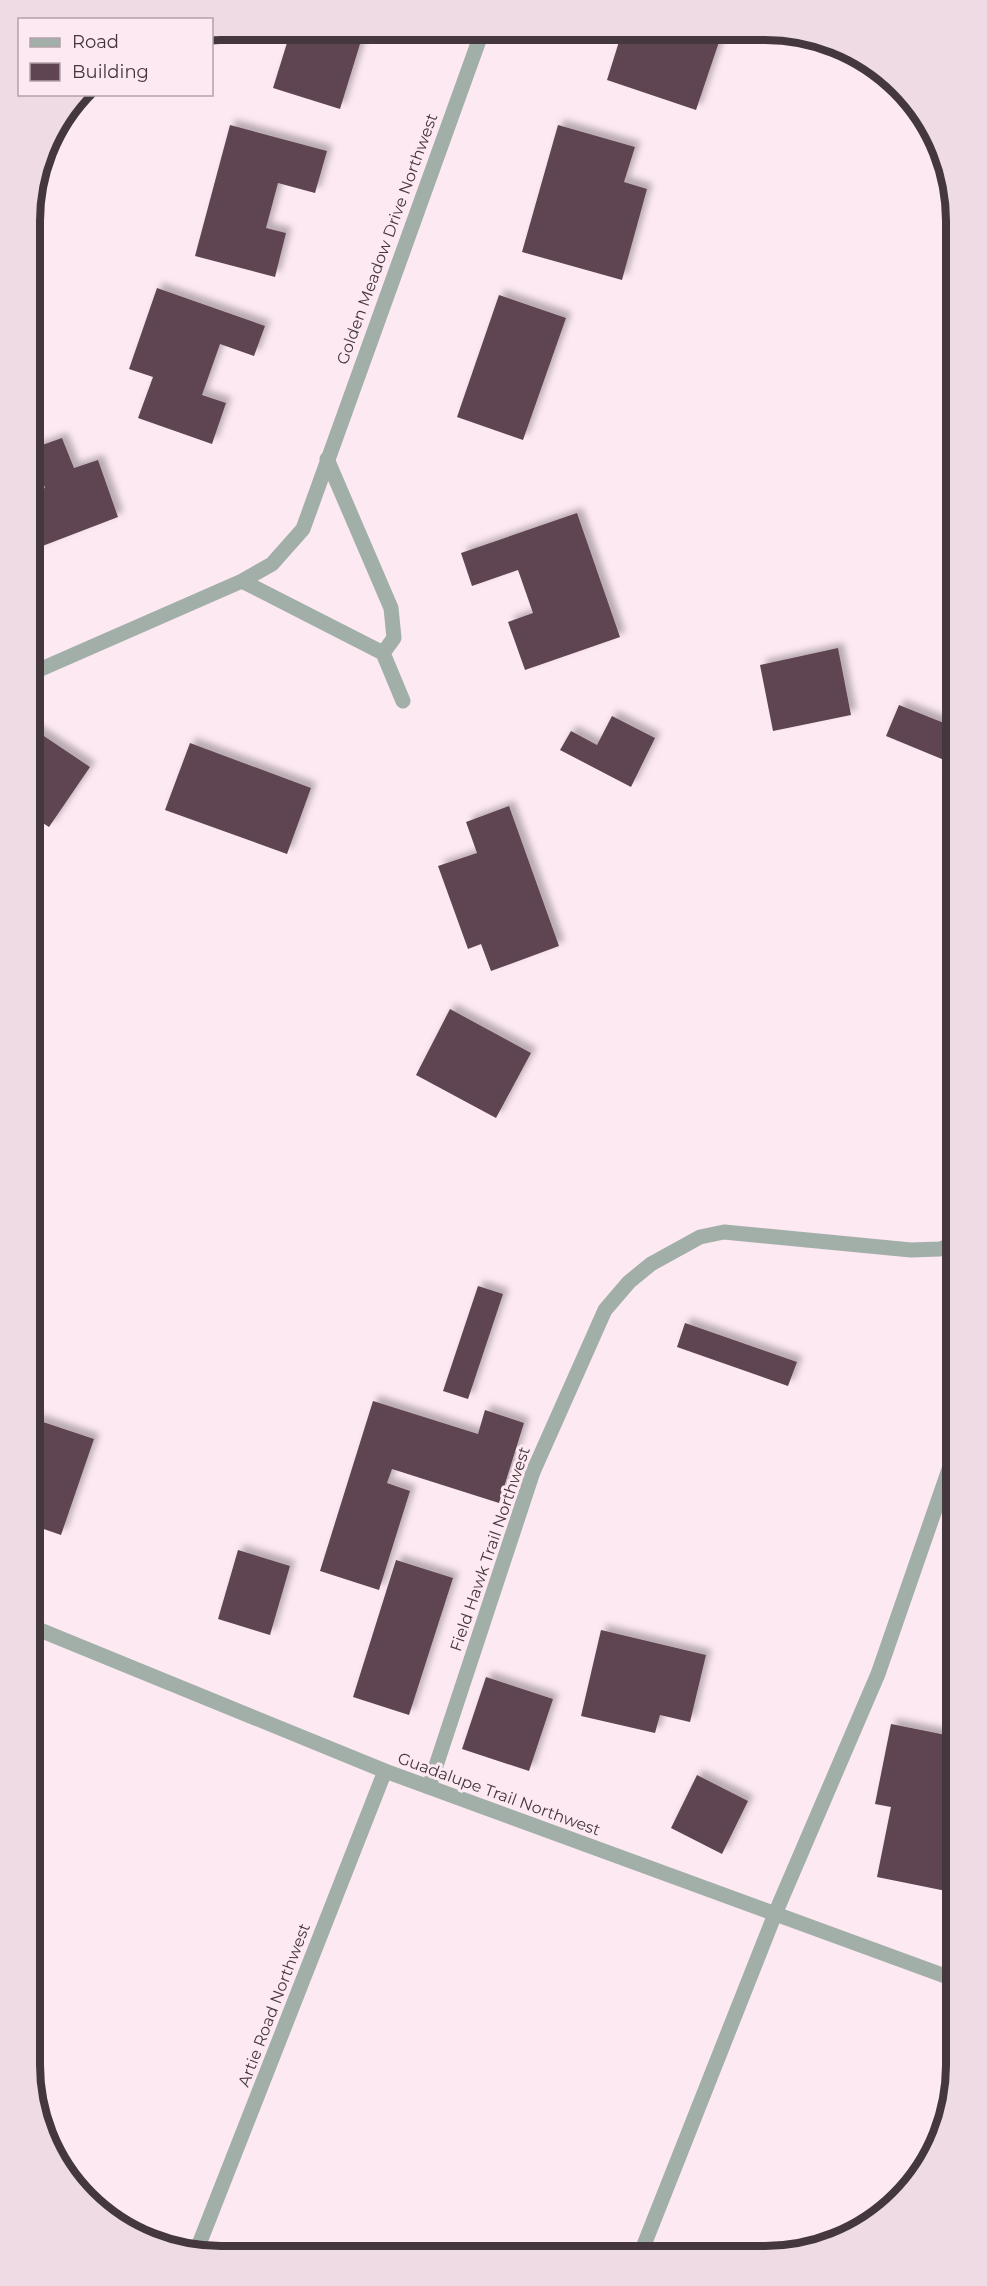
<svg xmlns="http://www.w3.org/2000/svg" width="987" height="2286" viewBox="0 0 987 2286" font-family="Montserrat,sans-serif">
<defs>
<filter id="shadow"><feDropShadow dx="5.5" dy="-5.5" stdDeviation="3" flood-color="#0004"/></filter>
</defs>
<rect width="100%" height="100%" fill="#fde9f2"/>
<path fill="#5f4551" filter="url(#shadow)" d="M 291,30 L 364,31 L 340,109 L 273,88 Z
M 622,32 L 722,33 L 696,110 L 607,80 Z
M 230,125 L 327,151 L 315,193 L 278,183 L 266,228 L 286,233 L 275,277 L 195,256 Z
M 558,125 L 635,147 L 624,182 L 647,189 L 622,280 L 522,252 Z
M 157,288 L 265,326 L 254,356 L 220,344 L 202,395 L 226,403 L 212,444 L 138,418 L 153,377 L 129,369 Z
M 499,295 L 566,318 L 523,440 L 457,417 Z
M 62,438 L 74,468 L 98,460 L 118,517 L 32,550 L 31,493 L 45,488 L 31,449 Z
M 577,513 L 620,637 L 525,670 L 508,622 L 533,613 L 518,570 L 472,586 L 461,553 Z
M 838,648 L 851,715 L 773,731 L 760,665 Z
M 952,703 L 952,783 L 942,779 L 949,762 L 886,736 L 899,705 L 944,723 Z
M 612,716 L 655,738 L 631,787 L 560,750 L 571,731 L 597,745 Z
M 32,728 L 90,767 L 49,827 L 32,816 Z
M 190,743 L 311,788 L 287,854 L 165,810 Z
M 509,806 L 559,946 L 491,971 L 481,944 L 468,949 L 438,866 L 477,853 L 466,822 Z
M 450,1009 L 531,1053 L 496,1118 L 416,1075 Z
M 478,1286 L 503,1294 L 468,1399 L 443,1391 Z
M 685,1323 L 797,1362 L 788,1386 L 677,1347 Z
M 373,1401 L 478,1434 L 485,1410 L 524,1423 L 499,1503 L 392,1469 L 387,1483 L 410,1491 L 379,1590 L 320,1571 Z
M 34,1419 L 94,1439 L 61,1535 L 35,1526 Z
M 238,1550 L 290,1566 L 270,1635 L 218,1619 Z
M 396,1560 L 453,1578 L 409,1715 L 353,1697 Z
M 601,1630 L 706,1655 L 690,1722 L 660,1715 L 655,1733 L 581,1716 Z
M 486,1677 L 553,1699 L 529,1771 L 462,1749 Z
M 891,1724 L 956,1737 L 956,1893 L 877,1877 L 891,1807 L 875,1804 Z
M 697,1775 L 748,1801 L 722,1854 L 671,1828 Z"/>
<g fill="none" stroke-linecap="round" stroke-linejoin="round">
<path stroke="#a1afa8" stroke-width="15" d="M 429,1787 L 533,1472 L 605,1310 L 629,1282 L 651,1264 L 700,1237 L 724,1232 L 911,1250 L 940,1249 L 954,1244
M 642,2250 L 775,1914 L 878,1674 L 955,1452"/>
<path stroke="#a1afa8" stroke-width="15" d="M 327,459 L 391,608 L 394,638 L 383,653
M 242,581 L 383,653 L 403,701
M 32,673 L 242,581 L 272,564 L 303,529 L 482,32
M 35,1628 L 385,1771 L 956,1980
M 196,2252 L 385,1771"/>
</g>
<g text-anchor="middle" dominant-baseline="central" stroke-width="6" stroke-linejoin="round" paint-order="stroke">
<g font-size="16" fill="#44373d" stroke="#fde9f2">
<text transform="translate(387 239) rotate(-70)">Golden Meadow Drive Northwest</text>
<text transform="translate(490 1549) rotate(-71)">Field Hawk Trail Northwest</text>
<text transform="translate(499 1794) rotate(20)">Guadalupe Trail Northwest</text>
<text transform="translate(274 2005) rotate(-69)">Artie Road Northwest</text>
</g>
</g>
<path d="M0 0H987V2286H0ZM221 40H765A181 181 0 0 1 946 221V2065A181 181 0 0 1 765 2246H221A181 181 0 0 1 40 2065V221A181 181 0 0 1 221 40Z" fill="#eedbe4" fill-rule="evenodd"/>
<path fill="none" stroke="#44373d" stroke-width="8" d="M221 40H765A181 181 0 0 1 946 221V2065A181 181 0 0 1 765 2246H221A181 181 0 0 1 40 2065V221A181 181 0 0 1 221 40Z"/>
<rect x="18" y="18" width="195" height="78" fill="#fde9f2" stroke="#b3a2aa" stroke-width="1.5"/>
<rect x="30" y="38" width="30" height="9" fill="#a1afa8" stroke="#b3a2aa" stroke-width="1.5"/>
<text x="72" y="48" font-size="18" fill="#44373d">Road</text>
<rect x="30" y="63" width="30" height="18" fill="#5f4551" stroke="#b3a2aa" stroke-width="1.5"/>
<text x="72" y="78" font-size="18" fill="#44373d">Building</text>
</svg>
